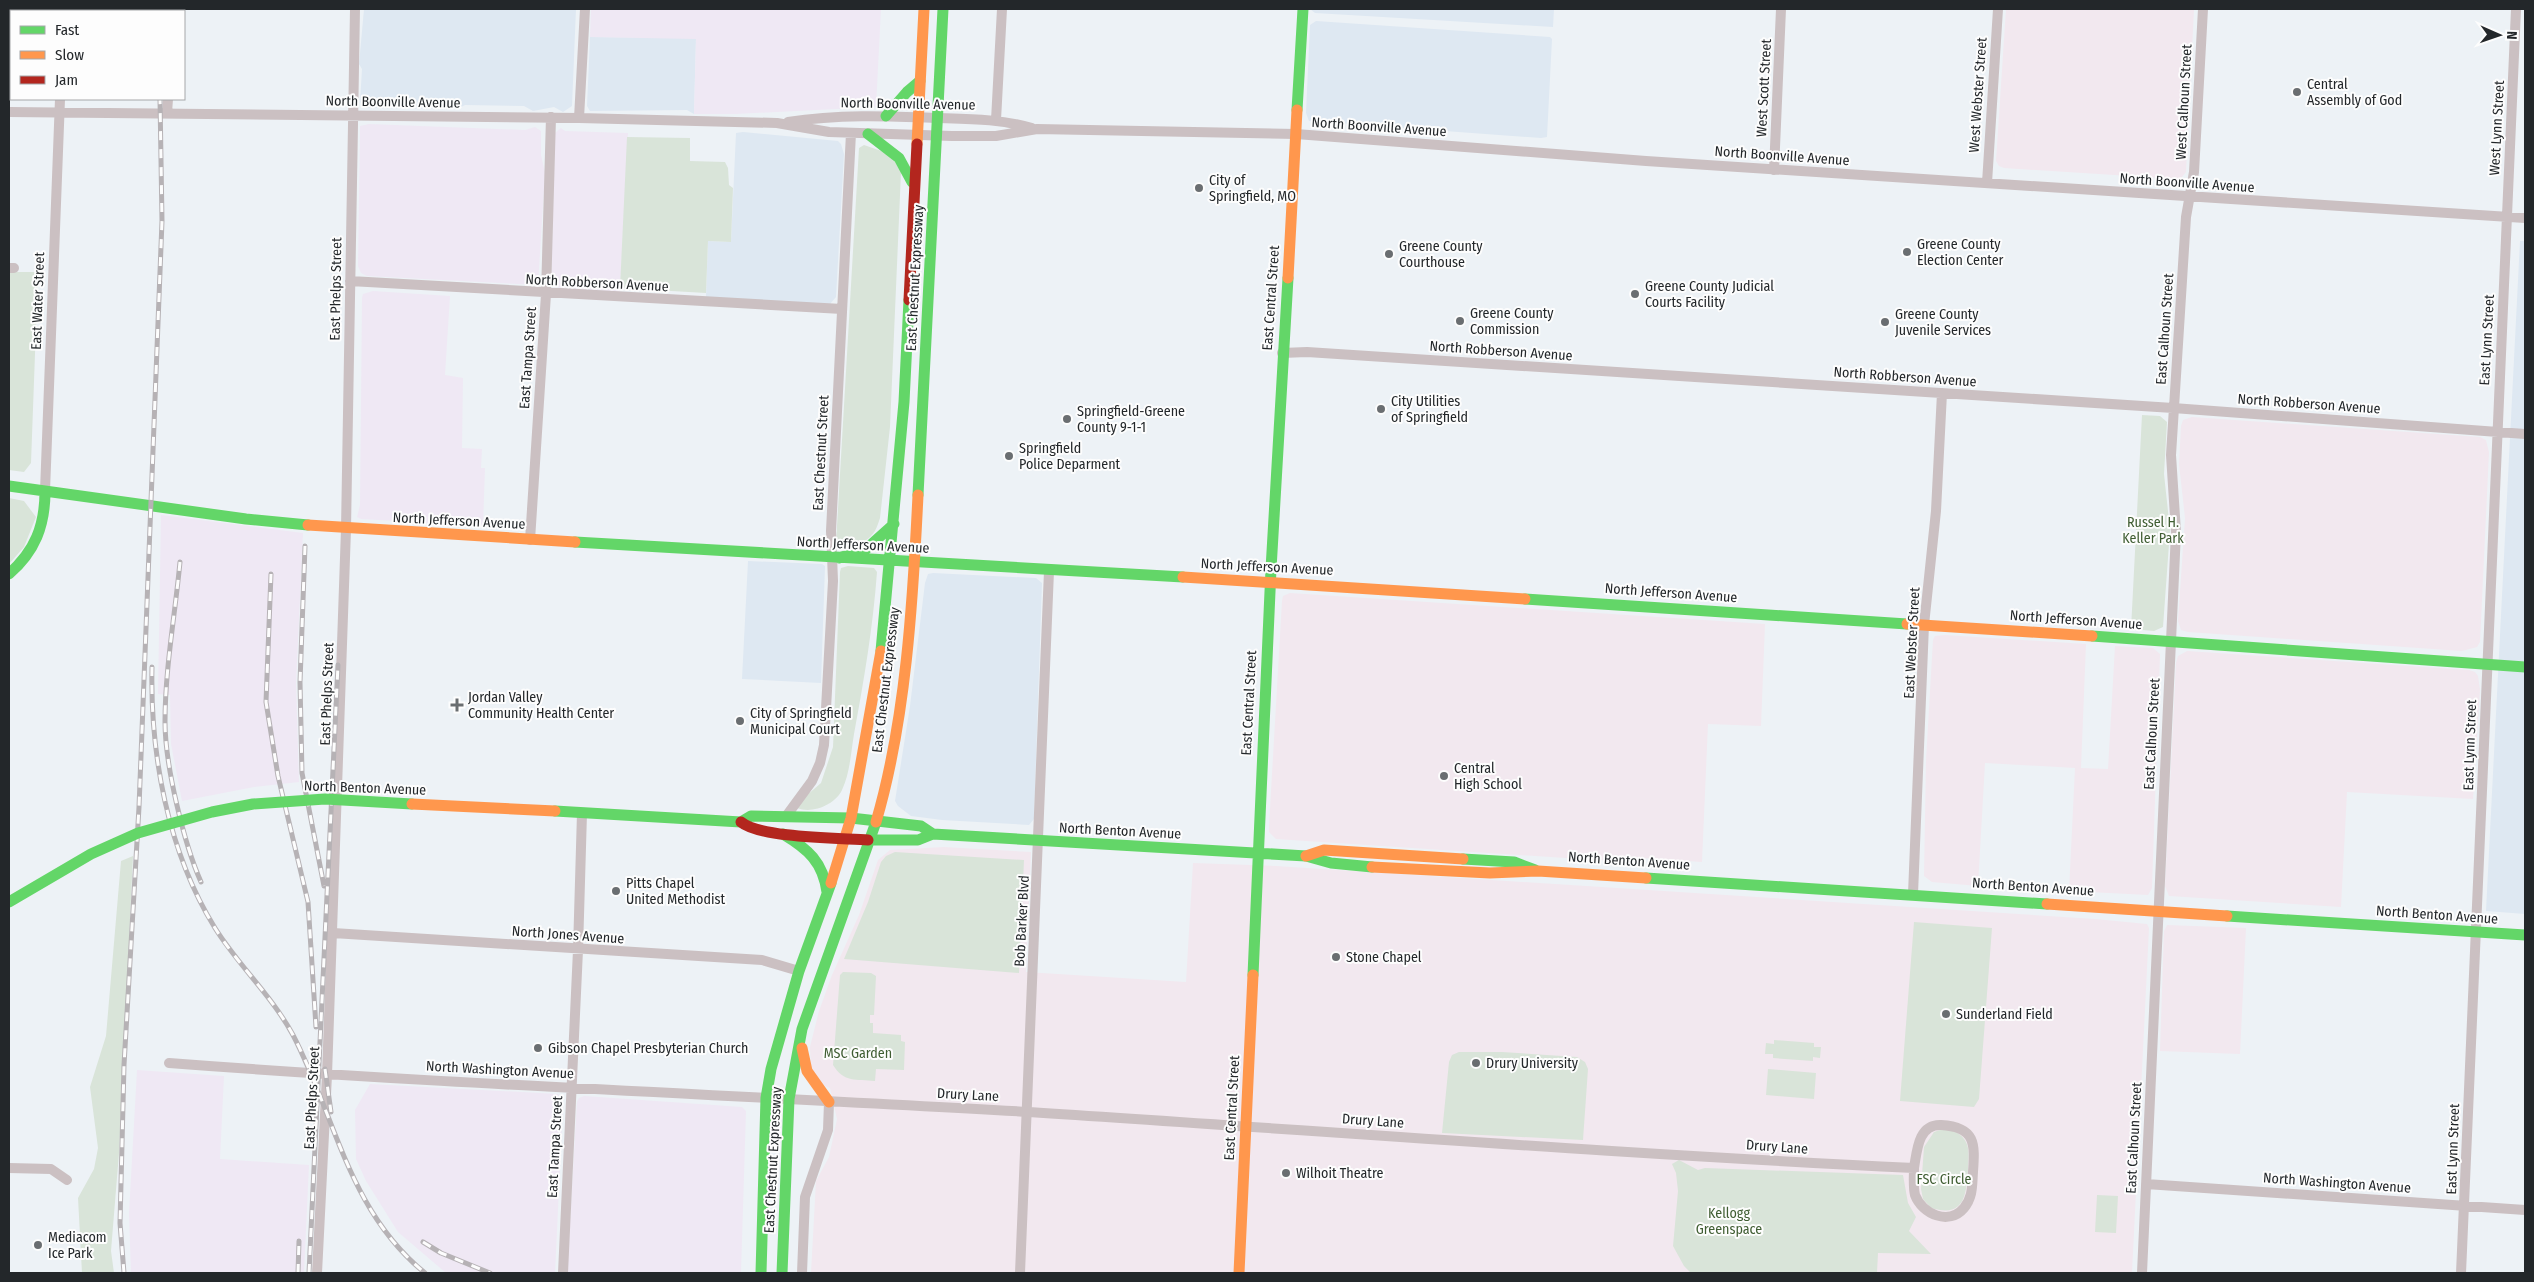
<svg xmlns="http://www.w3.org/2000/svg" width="2534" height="1282" viewBox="0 0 2534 1282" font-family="'Fira Sans Condensed',sans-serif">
<rect width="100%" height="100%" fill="#edf2f6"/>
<path fill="#dee8f2" d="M 364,9 L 576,9 L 572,106 L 563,112 L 554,107 L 533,111 L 524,106 L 465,105 L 457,109 L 363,108 L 360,102 L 362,69 L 359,64 Z
M 1310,9 L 1554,9 L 1553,27 L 1315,13 Z
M 1316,21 L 1550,37 L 1552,39 L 1547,137 L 1541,138 L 1309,121 L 1306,113 L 1310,25 Z
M 590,37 L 696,38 L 694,114 L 687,110 L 590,111 L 587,106 Z
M 743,132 L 838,141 L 841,144 L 844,154 L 836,297 L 830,304 L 706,297 L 708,241 L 731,242 L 736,133 Z
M 2520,241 L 2525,241 L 2525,914 L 2486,911 Z
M 748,561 L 822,564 L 825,566 L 821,683 L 742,679 Z
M 933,573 L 1036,578 L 1042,583 L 1034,819 L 1029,825 L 942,820 L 911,816 L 898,806 L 895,801 L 910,706 L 925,583 L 928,574 Z"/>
<path fill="#efe8f4" d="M 591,9 L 881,9 L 876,107 L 736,114 L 694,114 L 696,39 L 590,37 Z
M 369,124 L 525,130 L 535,127 L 541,131 L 541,155 L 545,173 L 538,285 L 367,276 L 361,273 L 358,266 L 360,132 L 360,126 Z
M 561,128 L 565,131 L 628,133 L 620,292 L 551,287 L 555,133 Z
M 373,291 L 450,296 L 445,375 L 463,378 L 462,448 L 482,449 L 481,468 L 485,468 L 483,526 L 361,519 L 357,517 L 360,505 L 362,298 L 363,294 Z
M 161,515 L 303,533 L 296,683 L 299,782 L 254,787 L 182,801 L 171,744 L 170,695 L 158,694 Z
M 137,1070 L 224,1076 L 220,1159 L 309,1165 L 304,1273 L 131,1273 L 129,1213 Z
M 370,1084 L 558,1094 L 563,1103 L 555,1273 L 446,1273 L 398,1232 L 366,1181 L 356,1159 L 355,1110 Z
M 584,1096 L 742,1107 L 746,1111 L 741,1273 L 567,1273 L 577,1102 L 579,1098 Z"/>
<path fill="#f2e8ef" d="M 2006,9 L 2194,9 L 2186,172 L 2182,177 L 2177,179 L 2004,168 L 1999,166 L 1996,161 Z
M 2192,417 L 2480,437 L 2486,440 L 2489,452 L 2480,642 L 2477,647 L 2462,651 L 2188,632 L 2181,630 L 2178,621 L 2185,518 L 2179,464 L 2181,426 L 2183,420 Z
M 1290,593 L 1765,624 L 1761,726 L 1708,724 L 1702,862 L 1612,856 L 1611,861 L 1276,839 L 1269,832 L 1269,826 L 1282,601 L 1283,596 Z
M 1945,635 L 2086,644 L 2081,768 L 2108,769 L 2115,646 L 2153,648 L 2160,654 L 2152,888 L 2148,895 L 2069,891 L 2075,768 L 1985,763 L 1978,886 L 1932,882 L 1924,876 L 1926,760 L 1933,640 L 1935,636 Z
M 2187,651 L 2469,670 L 2475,672 L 2478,676 L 2480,690 L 2473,799 L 2347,792 L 2341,907 L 2169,896 L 2165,886 L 2176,663 L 2178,656 Z
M 944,847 L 1031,852 L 1026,972 L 1186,982 L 1193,863 L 1276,866 L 2095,919 L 2147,924 L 2149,928 L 2132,1273 L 811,1273 L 816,1181 L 829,1157 L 837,1119 L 830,1088 L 825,1086 L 811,1068 L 810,1047 L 819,1011 L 832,975 L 859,915 L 878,860 L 890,850 Z
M 2167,925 L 2246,928 L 2240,1054 L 2160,1051 L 2164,931 Z"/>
<path fill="#d9e4d9" d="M 627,137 L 690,138 L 690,161 L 725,162 L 728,168 L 729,185 L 733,188 L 731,242 L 708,241 L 706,293 L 620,288 Z
M 864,145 L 890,154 L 901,172 L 890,427 L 880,518 C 878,524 876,531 871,536 C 864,543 843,555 836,543 L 859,148 Z
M 9,272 L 38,272 L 31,463 L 24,472 L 9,470 Z
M 2142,415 L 2160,416 L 2167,422 L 2164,474 L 2170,530 L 2163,627 L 2154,631 L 2131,629 Z
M 9,498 L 24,501 L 36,517 L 24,547 L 9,564 Z
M 848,566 L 874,568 L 877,572 C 873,627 864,680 854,734 C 851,752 850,773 842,790 C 835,805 812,814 797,808 L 799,802 L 821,783 L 833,747 L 840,572 L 841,568 Z
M 895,852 L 1024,860 L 1019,973 L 844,959 L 868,902 L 881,862 L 886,856 Z
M 133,856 L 119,1153 L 111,1251 L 114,1273 L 82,1273 L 78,1198 L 94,1169 L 98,1148 L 90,1087 L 106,1036 L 121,861 Z
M 1914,922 L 1992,928 L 1979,1099 L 1974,1107 L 1900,1101 Z
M 843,972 L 871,973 L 876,976 L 874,1015 L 870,1015 L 870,1023 L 873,1023 L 873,1033 L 901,1035 L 901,1041 L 905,1042 L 904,1070 L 876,1069 L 875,1081 C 856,1079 844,1083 833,1065 L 840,975 Z
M 1774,1040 L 1814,1043 L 1814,1047 L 1821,1047 L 1820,1058 L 1813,1057 L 1813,1061 L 1773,1058 L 1773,1054 L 1765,1054 L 1766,1043 L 1774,1044 Z
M 1459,1052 L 1502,1052 L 1577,1057 L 1585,1062 L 1588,1069 L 1583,1140 L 1442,1133 L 1449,1062 L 1452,1055 Z
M 1768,1069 L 1816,1073 L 1814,1099 L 1766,1095 Z
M 1943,1129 C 1952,1130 1959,1132 1964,1139 C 1971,1148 1968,1159 1968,1170 C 1966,1195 1965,1218 1931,1208 L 1923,1199 L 1921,1189 L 1924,1147 L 1934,1132 Z
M 1679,1160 L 1698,1170 L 1705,1168 L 1903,1175 L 1908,1203 L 1916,1217 L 1909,1231 L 1931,1254 L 1878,1253 L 1877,1273 L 1691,1273 L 1684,1266 L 1673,1246 L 1678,1191 L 1676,1173 L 1672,1164 Z
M 2097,1195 L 2118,1196 L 2116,1233 L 2095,1232 Z"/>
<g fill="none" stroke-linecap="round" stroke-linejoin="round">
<path stroke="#cbc0c2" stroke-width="10" d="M 67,11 L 67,9
M 171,11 L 171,9
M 9,112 L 579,118 L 777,123 L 829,132 L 952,136 L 996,136 L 1037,129 L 1296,134 L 1646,161 L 2525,218
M 167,113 L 168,99
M 579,118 L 585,9
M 996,120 L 1002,9
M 788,122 C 838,114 887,116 937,118 C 970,119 1001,119 1032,128
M 1774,170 L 1781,9
M 1987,183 L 1998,9
M 9,268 L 14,268
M 350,281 L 842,309
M 1282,353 L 1307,352 L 2173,408 L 2525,434
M 45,491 L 60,99
M 530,540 L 546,294 L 551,117
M 787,815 L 812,781 L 820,763 L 824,745 L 833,581 L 831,531 L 851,133
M 1913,894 L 1924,625 L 1936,511 L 1942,393
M 333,933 L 762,960 L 799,971
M 169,1063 C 455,1085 742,1095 1029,1112 C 1324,1131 1619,1154 1914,1168 C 1914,1176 1913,1187 1915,1195 C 1922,1214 1949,1226 1964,1208 C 1973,1197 1972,1186 1973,1172 C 1975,1144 1976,1127 1941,1125 C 1918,1124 1917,1151 1914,1168
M 9,1168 L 51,1169 L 67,1180
M 2146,1184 L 2525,1210
M 317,1273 L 327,1075 L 346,529 L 355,9
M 563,1273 L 578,950 L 582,813
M 802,1273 L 805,1197 L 828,1130 L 829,1102
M 1020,1273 L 1049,571
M 2142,1273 L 2176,532 L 2171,455 L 2186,217 L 2194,172 L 2203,9
M 2461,1273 L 2516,9"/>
<path stroke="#63d668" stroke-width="11" d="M 1297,110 L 1303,9
M 886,116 L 907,92 L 920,81
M 868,134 L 899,158 L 912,182
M 9,486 L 246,519 L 308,525
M 918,495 L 943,9
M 575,542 L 1183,577
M 839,558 L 865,550 L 894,524
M 9,574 C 35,551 45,526 45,491
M 1525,599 L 1907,624
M 2092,636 L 2525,667
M 881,651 L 904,402 L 909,300
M 555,811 L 741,822 L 751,816 L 851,818 L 921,826 L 933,834
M 783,834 C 808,849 823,862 827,892
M 868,840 L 918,840 L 933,834 L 1306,856 L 1331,863 L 1372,867
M 1463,859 L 1514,862 L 1535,870
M 1646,878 L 2047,904
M 2227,916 L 2525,935
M 1253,975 L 1271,569 L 1288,278
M 761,1273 L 766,1098 L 771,1069 L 799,971 L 831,883
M 782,1273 L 789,1099 L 802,1029 L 876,822"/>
<path stroke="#ff974d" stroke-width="11" d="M 917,144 L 924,9
M 1288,278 L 1297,110
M 308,525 L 575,542
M 1183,577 L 1525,599
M 1907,624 L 2092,636
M 876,822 C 906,720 913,600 918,495
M 1306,856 L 1324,850 L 1463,859
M 1372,867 L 1490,873 L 1538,871 L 1646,878
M 831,883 L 851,818 L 881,651
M 2047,904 L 2227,916
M 802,1048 L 807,1071 L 829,1102
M 1239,1273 L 1253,975"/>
<path stroke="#b3261e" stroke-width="11" d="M 909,300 L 917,144
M 741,822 C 760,838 840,838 868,840"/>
<defs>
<path id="rail" d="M 162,11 L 162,9
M 305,546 L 300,682 L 302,773 L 324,886
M 180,562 C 175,615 165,669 165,722 C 165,765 184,844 201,882
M 271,574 L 266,702 L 278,776 L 308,902 L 316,1027
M 152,667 C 150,755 168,852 215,928 C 238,965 272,996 293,1035 C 336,1118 348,1210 425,1273
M 325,1069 L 331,1112
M 423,1242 L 441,1253 L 490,1273
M 124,1273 L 120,1223 L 124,1065 L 139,807 L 162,221 L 160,99
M 298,1273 L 299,1241
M 309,1273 L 338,665"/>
</defs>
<use href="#rail" stroke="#b6b2b5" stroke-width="5"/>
<use href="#rail" stroke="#fdfdfd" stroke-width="3" stroke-dasharray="9" stroke-linecap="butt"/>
<path stroke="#63d668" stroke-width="11" d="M 9,902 L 91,854 L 138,833 L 212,812 L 253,804 L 325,799 L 412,804"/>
<path stroke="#ff974d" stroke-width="11" d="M 412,804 L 555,811"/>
</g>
<g fill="#6a6e71" stroke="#fdfdfd" stroke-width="2">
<circle cx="2297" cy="92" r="5"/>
<circle cx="1199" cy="188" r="5"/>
<circle cx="1907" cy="252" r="5"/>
<circle cx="1389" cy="254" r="5"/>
<circle cx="1635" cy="294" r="5"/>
<circle cx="1460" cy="321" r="5"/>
<circle cx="1885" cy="322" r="5"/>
<circle cx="1381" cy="409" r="5"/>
<circle cx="1067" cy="419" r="5"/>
<circle cx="1009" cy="456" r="5"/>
<path d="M454.5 697.5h5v5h5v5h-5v5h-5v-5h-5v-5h5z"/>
<circle cx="740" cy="721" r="5"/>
<circle cx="1444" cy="776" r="5"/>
<circle cx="616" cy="891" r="5"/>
<circle cx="1336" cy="957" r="5"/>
<circle cx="1946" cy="1014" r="5"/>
<circle cx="538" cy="1048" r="5"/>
<circle cx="1476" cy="1063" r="5"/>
<circle cx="1286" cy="1173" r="5"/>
<circle cx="38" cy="1245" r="5"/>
</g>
<g text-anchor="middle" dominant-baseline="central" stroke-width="4" stroke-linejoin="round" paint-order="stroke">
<g font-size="14" fill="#23272a" stroke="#fdfdfd" text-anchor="start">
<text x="2307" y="84">Central<tspan x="2307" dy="16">Assembly of God</tspan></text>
<text x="1209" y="180">City of<tspan x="1209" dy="16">Springfield, MO</tspan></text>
<text x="1917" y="244">Greene County<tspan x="1917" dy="16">Election Center</tspan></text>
<text x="1399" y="246">Greene County<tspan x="1399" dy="16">Courthouse</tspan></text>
<text x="1645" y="286">Greene County Judicial<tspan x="1645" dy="16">Courts Facility</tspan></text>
<text x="1470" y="313">Greene County<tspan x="1470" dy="16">Commission</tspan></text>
<text x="1895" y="314">Greene County<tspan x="1895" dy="16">Juvenile Services</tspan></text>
<text x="1391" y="401">City Utilities<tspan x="1391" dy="16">of Springfield</tspan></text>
<text x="1077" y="411">Springfield-Greene<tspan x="1077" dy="16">County 9-1-1</tspan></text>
<text x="1019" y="448">Springfield<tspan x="1019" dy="16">Police Deparment</tspan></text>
<text x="468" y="697">Jordan Valley<tspan x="468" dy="16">Community Health Center</tspan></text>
<text x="750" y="713">City of Springfield<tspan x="750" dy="16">Municipal Court</tspan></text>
<text x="1454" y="768">Central<tspan x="1454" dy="16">High School</tspan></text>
<text x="626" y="883">Pitts Chapel<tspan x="626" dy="16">United Methodist</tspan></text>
<text x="1346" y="957">Stone Chapel</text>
<text x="1956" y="1014">Sunderland Field</text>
<text x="548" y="1048">Gibson Chapel Presbyterian Church</text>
<text x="1486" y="1063">Drury University</text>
<text x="1296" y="1173">Wilhoit Theatre</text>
<text x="48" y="1237">Mediacom<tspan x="48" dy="16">Ice Park</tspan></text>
</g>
<g font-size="14" fill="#23272a" stroke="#fdfdfd">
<text transform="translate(1764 88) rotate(-87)">West Scott Street</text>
<text transform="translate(1978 95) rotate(-86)">West Webster Street</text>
<text transform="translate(393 102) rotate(1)">North Boonville Avenue</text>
<text transform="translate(2184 102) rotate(-87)">West Calhoun Street</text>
<text transform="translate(908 104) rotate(1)">North Boonville Avenue</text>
<text transform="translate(1379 127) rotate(4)">North Boonville Avenue</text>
<text transform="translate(2497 128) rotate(-87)">West Lynn Street</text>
<text transform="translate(1782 156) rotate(4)">North Boonville Avenue</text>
<text transform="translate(2187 183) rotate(4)">North Boonville Avenue</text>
<text transform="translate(915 278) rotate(-87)">East Chestnut Expressway</text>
<text transform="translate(597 283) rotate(3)">North Robberson Avenue</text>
<text transform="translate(336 289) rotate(-89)">East Phelps Street</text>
<text transform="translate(1271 298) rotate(-86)">East Central Street</text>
<text transform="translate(38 301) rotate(-88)">East Water Street</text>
<text transform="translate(2165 329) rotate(-86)">East Calhoun Street</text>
<text transform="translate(2487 340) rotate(-87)">East Lynn Street</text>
<text transform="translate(1501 351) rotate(4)">North Robberson Avenue</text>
<text transform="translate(528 358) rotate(-86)">East Tampa Street</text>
<text transform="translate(1905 377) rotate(4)">North Robberson Avenue</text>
<text transform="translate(2309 404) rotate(4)">North Robberson Avenue</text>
<text transform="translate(821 453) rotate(-87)">East Chestnut Street</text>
<text transform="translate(459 521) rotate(3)">North Jefferson Avenue</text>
<text transform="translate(863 545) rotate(3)">North Jefferson Avenue</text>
<text transform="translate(1267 567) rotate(3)">North Jefferson Avenue</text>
<text transform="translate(1671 593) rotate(4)">North Jefferson Avenue</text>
<text transform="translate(2076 620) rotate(4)">North Jefferson Avenue</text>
<text transform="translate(1912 643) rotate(-87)">East Webster Street</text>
<text transform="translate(886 680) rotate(-83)">East Chestnut Expressway</text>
<text transform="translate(327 694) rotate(-88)">East Phelps Street</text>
<text transform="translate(1249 703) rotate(-87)">East Central Street</text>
<text transform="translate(2152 734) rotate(-87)">East Calhoun Street</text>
<text transform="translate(2470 745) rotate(-88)">East Lynn Street</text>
<text transform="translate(365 788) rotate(2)">North Benton Avenue</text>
<text transform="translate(1120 831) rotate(3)">North Benton Avenue</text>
<text transform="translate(1629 861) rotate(4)">North Benton Avenue</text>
<text transform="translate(2033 887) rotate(4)">North Benton Avenue</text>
<text transform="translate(2437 915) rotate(4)">North Benton Avenue</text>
<text transform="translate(1022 921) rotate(-87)">Bob Barker Blvd</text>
<text transform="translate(568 935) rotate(4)">North Jones Avenue</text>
<text transform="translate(500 1070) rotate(3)">North Washington Avenue</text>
<text transform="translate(968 1095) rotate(3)">Drury Lane</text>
<text transform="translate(312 1098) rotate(-87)">East Phelps Street</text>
<text transform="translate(1232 1108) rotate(-87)">East Central Street</text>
<text transform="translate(1373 1121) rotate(4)">Drury Lane</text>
<text transform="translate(2134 1138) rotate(-87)">East Calhoun Street</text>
<text transform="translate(555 1147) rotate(-87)">East Tampa Street</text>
<text transform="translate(1777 1147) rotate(4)">Drury Lane</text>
<text transform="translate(2453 1149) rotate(-88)">East Lynn Street</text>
<text transform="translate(773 1160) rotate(-87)">East Chestnut Expressway</text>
<text transform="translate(2337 1183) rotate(4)">North Washington Avenue</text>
</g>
<g font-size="14" fill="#3f5d32" stroke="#fdfdfd">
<text x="2153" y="522">Russel H.<tspan x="2153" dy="16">Keller Park</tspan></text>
<text x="858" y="1053">MSC Garden</text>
<text x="1944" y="1179">FSC Circle</text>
<text x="1729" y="1213">Kellogg<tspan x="1729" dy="16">Greenspace</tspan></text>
</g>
</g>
<rect width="2534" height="1282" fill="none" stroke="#23272a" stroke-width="20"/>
<rect x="10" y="10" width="175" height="90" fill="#fdfdfd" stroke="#a6a7a9"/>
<rect x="20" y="26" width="25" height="8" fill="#63d668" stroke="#a6a7a9"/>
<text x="55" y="35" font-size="15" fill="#23272a">Fast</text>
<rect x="20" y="51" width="25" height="8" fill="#ff974d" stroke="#a6a7a9"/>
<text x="55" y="60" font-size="15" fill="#23272a">Slow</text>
<rect x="20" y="76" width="25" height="8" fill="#b3261e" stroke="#a6a7a9"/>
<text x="55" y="85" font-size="15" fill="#23272a">Jam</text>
<g transform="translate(2499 35) rotate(92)" stroke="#fdfdfd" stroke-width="4" paint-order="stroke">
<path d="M0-4L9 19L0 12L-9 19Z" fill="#23272a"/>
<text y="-8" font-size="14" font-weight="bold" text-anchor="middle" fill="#23272a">N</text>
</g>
</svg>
